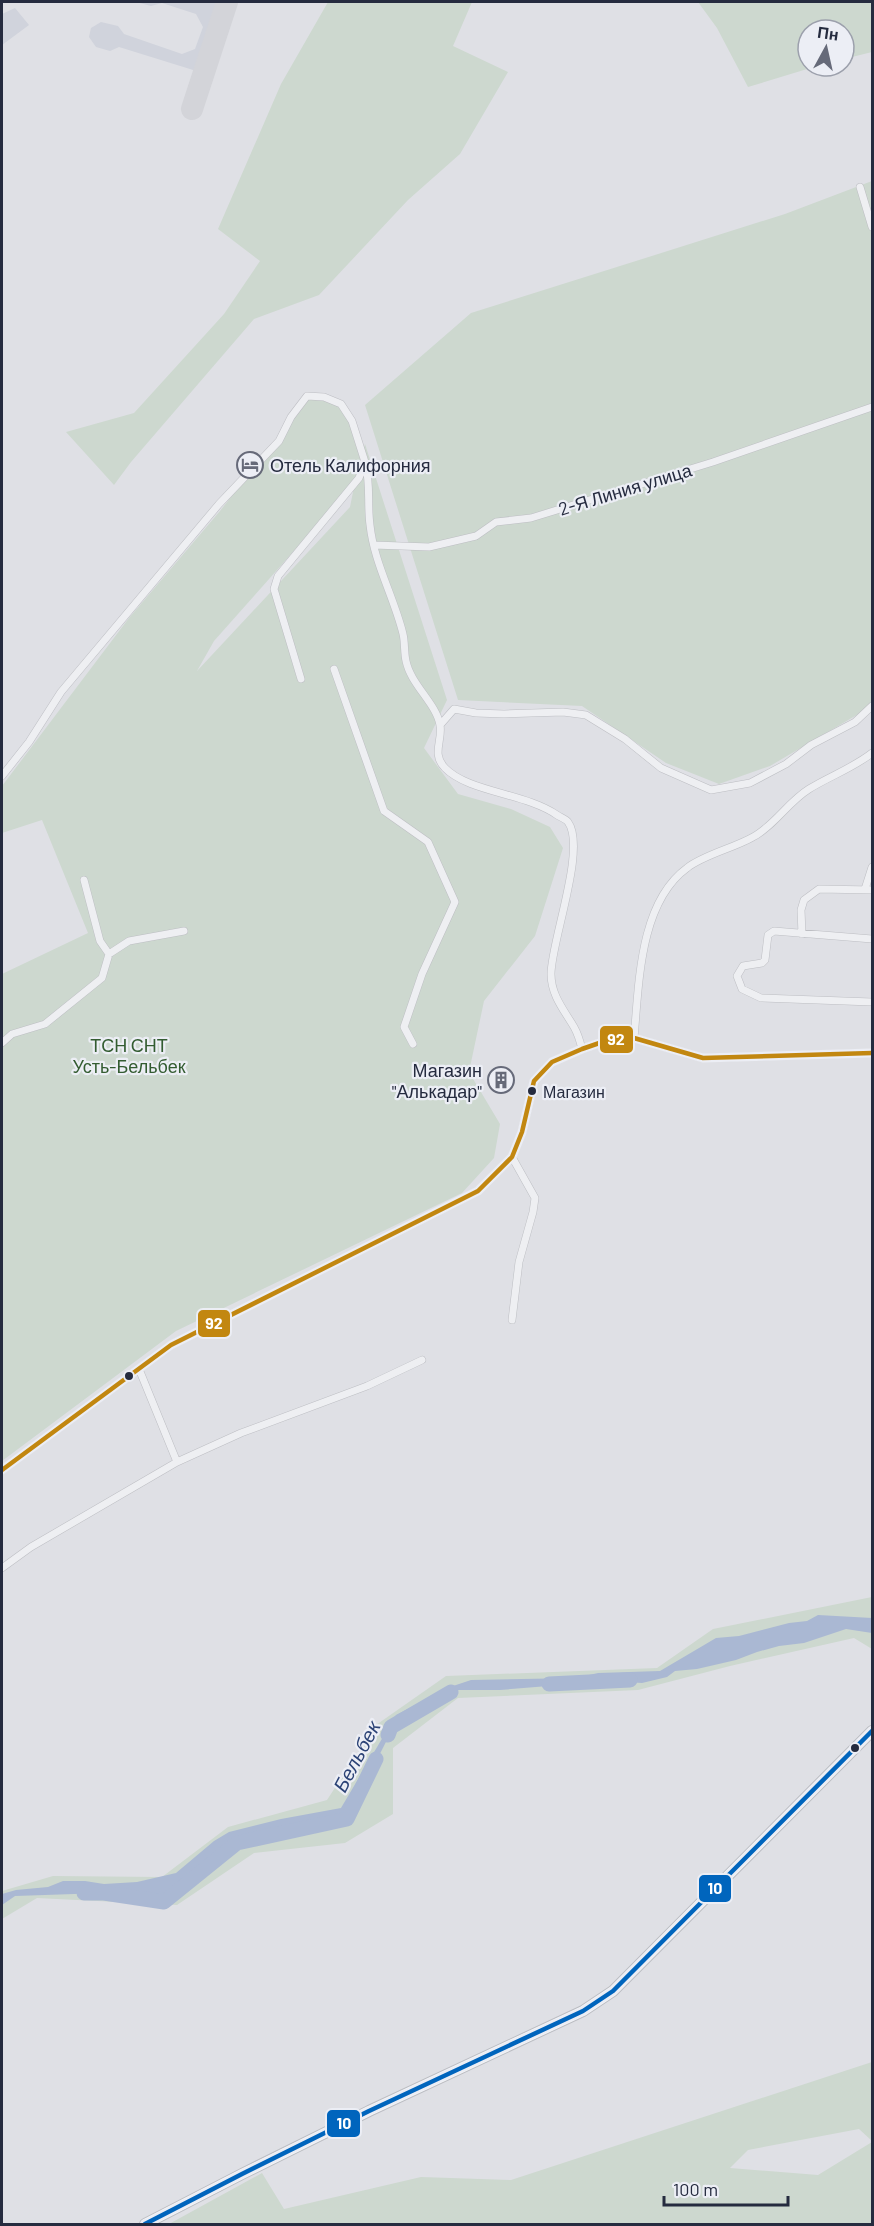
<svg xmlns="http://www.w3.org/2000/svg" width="874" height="2226" viewBox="0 0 874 2226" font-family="Barlow,sans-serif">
<rect width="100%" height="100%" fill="#dfe0e5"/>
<path fill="#d0d3dc" d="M 136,2 L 230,2 L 206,74 L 119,47 L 110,51 L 96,47 L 89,37 L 91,28 L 101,22 L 118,26 L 124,34 L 182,54 L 195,49 L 203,27 L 196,14 L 162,3 L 151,6 Z
M 15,8 L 29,25 L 2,45 L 2,14 Z"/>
<path fill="#cdd8cf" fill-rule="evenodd" d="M 328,2 L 472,2 L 453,46 L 508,72 L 460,154 L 408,200 L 319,295 L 254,319 L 131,462 L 114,485 L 66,432 L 134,413 L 224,314 L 260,261 L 218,229 L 281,84 Z
M 698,2 L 872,2 L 872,52 L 844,59 L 844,30 L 808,30 L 808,66 L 817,66 L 748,87 L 717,28 Z
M 872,181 L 872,706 L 770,766 L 719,784 L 666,763 L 582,706 L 458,700 L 365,405 L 471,313 L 785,214 Z
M 308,399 C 349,399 351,422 362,455 L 365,444 L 447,700 L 424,748 L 458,794 L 511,809 L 550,827 L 563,848 L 535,936 L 484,1001 L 469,1072 L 500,1124 L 494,1158 L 462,1193 L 176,1331 L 2,1461 L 2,974 L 88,933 L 42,820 L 2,833 L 2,786 L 129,618 L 220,511 ZM 355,482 L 350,507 L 197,671 L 214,641 Z
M 872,1597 L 872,1649 L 854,1638 L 730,1666 L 638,1690 L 458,1698 L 393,1748 L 393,1814 L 345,1843 L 254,1853 L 177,1905 L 37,1898 L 2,1919 L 2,1891 L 53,1876 L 162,1877 L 228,1827 L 327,1800 L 376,1725 L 446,1676 L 657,1668 L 713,1629 Z
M 872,2062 L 872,2141 L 859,2129 L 748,2150 L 730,2168 L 818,2175 L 872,2142 L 872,2224 L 169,2224 L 262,2173 L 284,2209 L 421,2177 L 511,2180 Z"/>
<path fill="#aab8d3" d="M 818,1615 L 872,1618 L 872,1633 L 846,1629 L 804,1643 L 779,1646 L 757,1652 L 736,1660 L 697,1669 L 675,1671 L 667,1677 L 642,1683 L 610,1681 L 500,1690 L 454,1690 L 449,1698 C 428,1702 408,1715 393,1728 L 347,1819 L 237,1843 L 164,1902 L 104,1893 L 15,1896 L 2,1905 L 2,1894 L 16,1890 L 48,1887 L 63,1881 L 85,1881 L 104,1884 L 137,1882 L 176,1873 L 214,1841 L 229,1832 L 281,1819 L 341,1808 L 396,1715 L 450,1687 L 471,1680 L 576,1678 L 598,1673 L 660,1671 L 716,1638 L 739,1636 L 789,1623 L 807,1621 Z"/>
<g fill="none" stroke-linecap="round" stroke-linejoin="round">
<path stroke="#aab8d3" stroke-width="15" d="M 549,1684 L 630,1680
M 388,1735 L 391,1727 L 451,1692
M 84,1893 L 104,1893 L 164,1902 L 237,1843 L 347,1819 L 376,1759"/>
<path stroke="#d3d4d9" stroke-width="22" d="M 192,109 L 227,2"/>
<defs>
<path id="street" d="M 860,187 L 872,227
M 365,462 C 371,485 367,503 370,525 C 374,563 394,597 403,634 C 405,642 404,652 406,661 C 411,685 436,703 440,725 C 443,740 431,754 445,768 C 468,792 525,793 557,815 C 560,817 566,819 568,822 C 587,848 551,942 551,974 C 551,995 564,1010 574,1027 C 578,1034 580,1041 582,1049
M 374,545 L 429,547 L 476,536 L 496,522 L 531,518 L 713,462 L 872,407
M 334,669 L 384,811 L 428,842 L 455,902 L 422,974 L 404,1027 L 413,1044
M 440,725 L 454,709 L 476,713 L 504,714 L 563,712 L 586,715 L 625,739 L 661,768 L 711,790 L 750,783 L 786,764 L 811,745 L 855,722 L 872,706
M 2,776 L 29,742 L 61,692 L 219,504 L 279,441 L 291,417 L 307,396 L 324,397 L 341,404 L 352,421 L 365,462 L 359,478 L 278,576 L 274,589 L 301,679
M 84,880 L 100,941 L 109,954
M 865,889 L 872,867
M 802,934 L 801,910 L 804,900 L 819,889 L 872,890
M 872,939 L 774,931 L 768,935 L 765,960 L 762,963 L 743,966 L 737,976 L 742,989 L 761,998 L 872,1002
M 634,1038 C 639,985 639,903 687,868 C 703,855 734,848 753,837 C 774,826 788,802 809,789 C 830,776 853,768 872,753
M 2,1043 L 12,1034 L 45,1024 L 102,978 L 109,954 L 129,941 L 184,931
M 512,1320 L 519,1262 L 533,1212 L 535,1198 L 512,1157
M 139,1369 L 177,1462
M 2,1470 L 171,1345 L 478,1191 L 512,1157 L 522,1132 L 534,1081 L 552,1062 L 582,1049 L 608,1040 L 634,1038 L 703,1058 L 872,1053
M 2,1568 L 31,1547 L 177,1462 L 241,1433 L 367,1386 L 422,1360"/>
<path id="primary" d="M 145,2224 L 242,2174 L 369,2111 L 583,2011 L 613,1991 L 872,1731"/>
</defs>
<use href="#street" stroke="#bdbec3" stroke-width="8"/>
<use href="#primary" stroke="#bbbdc3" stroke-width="12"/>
<use href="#street" stroke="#eeeff2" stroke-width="7"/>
<use href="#primary" stroke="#f3f4f5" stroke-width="10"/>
<defs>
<path id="bus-1" d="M 2,1470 L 171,1345 L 478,1191 L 512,1157 L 522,1132 L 534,1081 L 552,1062 L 582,1049 L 608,1040 L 634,1038 L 703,1058 L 872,1053"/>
<path id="bus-2" d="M 145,2224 L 242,2174 L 369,2111 L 583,2011 L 613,1991 L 872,1731"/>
</defs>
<use href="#bus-1" stroke="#eceef5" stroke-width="9"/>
<use href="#bus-2" stroke="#eceef5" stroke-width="9"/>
<use href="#bus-1" stroke="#c28710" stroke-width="4.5"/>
<use href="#bus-2" stroke="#0065bd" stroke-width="4.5"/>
</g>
<defs>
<symbol id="hotel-ring" viewBox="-11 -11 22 22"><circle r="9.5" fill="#eceef5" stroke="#666a79" stroke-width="1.5"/><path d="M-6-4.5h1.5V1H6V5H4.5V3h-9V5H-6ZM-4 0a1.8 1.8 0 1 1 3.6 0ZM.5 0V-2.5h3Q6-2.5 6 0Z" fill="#666a79"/></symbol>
<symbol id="building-ring" viewBox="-11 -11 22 22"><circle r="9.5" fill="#eceef5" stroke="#666a79" stroke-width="1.5"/><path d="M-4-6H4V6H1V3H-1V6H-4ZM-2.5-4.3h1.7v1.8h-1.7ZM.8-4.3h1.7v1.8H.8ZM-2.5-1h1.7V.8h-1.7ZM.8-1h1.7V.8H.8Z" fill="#666a79"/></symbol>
</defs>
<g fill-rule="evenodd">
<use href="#hotel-ring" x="235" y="450" width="30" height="30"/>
<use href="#building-ring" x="486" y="1065" width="30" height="30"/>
</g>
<g fill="#252b3f" stroke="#eceef5" stroke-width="2">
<circle cx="532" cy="1091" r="5"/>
<circle cx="129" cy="1376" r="5"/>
<circle cx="855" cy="1748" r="5"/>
</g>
<g text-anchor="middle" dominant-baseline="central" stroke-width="4.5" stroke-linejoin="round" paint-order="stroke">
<g font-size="16" fill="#252b3f" stroke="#eceef5" text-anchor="start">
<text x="543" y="1091">Магазин</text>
</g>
<g font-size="18" fill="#252b3f" stroke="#eceef5" text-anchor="start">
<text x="270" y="465">Отель Калифорния</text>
<text x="482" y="1070" text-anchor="end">Магазин<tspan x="482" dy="21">"Алькадар"</tspan></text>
</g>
<g font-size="18" fill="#252b3f" stroke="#eceef5">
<text transform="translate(625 489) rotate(-17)">2-Я Линия улица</text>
</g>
<g font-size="18" fill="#335c31" stroke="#eceef5">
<text x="129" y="1045">ТСН СНТ<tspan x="129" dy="21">Усть-Бельбек</tspan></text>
</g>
<g font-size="20" font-style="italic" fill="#2c4376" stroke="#eceef5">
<text transform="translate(356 1756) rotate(-62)">Бельбек</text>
</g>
</g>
<g stroke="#eceef5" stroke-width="2">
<rect x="599" y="1025" width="35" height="29" rx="6" fill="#c28710"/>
<rect x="197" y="1309" width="34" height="29" rx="6" fill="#c28710"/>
<rect x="698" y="1874" width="34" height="29" rx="6" fill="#0065bd"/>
<rect x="326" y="2109" width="35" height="29" rx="6" fill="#0065bd"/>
</g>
<g font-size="16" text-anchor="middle" font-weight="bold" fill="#fff">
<text x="616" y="1045">92</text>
<text x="214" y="1329">92</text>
<text x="715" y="1894">10</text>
<text x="344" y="2129">10</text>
</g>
<rect width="874" height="2226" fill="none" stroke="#252b3f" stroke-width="6"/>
<g transform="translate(826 48) rotate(8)"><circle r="28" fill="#eceef5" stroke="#9ca0ac" stroke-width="1.5"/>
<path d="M0-4.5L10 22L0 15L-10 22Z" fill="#666a79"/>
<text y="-9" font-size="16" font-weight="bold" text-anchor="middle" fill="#252b3f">Пн</text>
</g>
<path d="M664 2196v9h124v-9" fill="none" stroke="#252b3f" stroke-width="3"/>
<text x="673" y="2196" font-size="18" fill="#252b3f" stroke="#eceef5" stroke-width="4.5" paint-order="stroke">100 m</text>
</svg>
